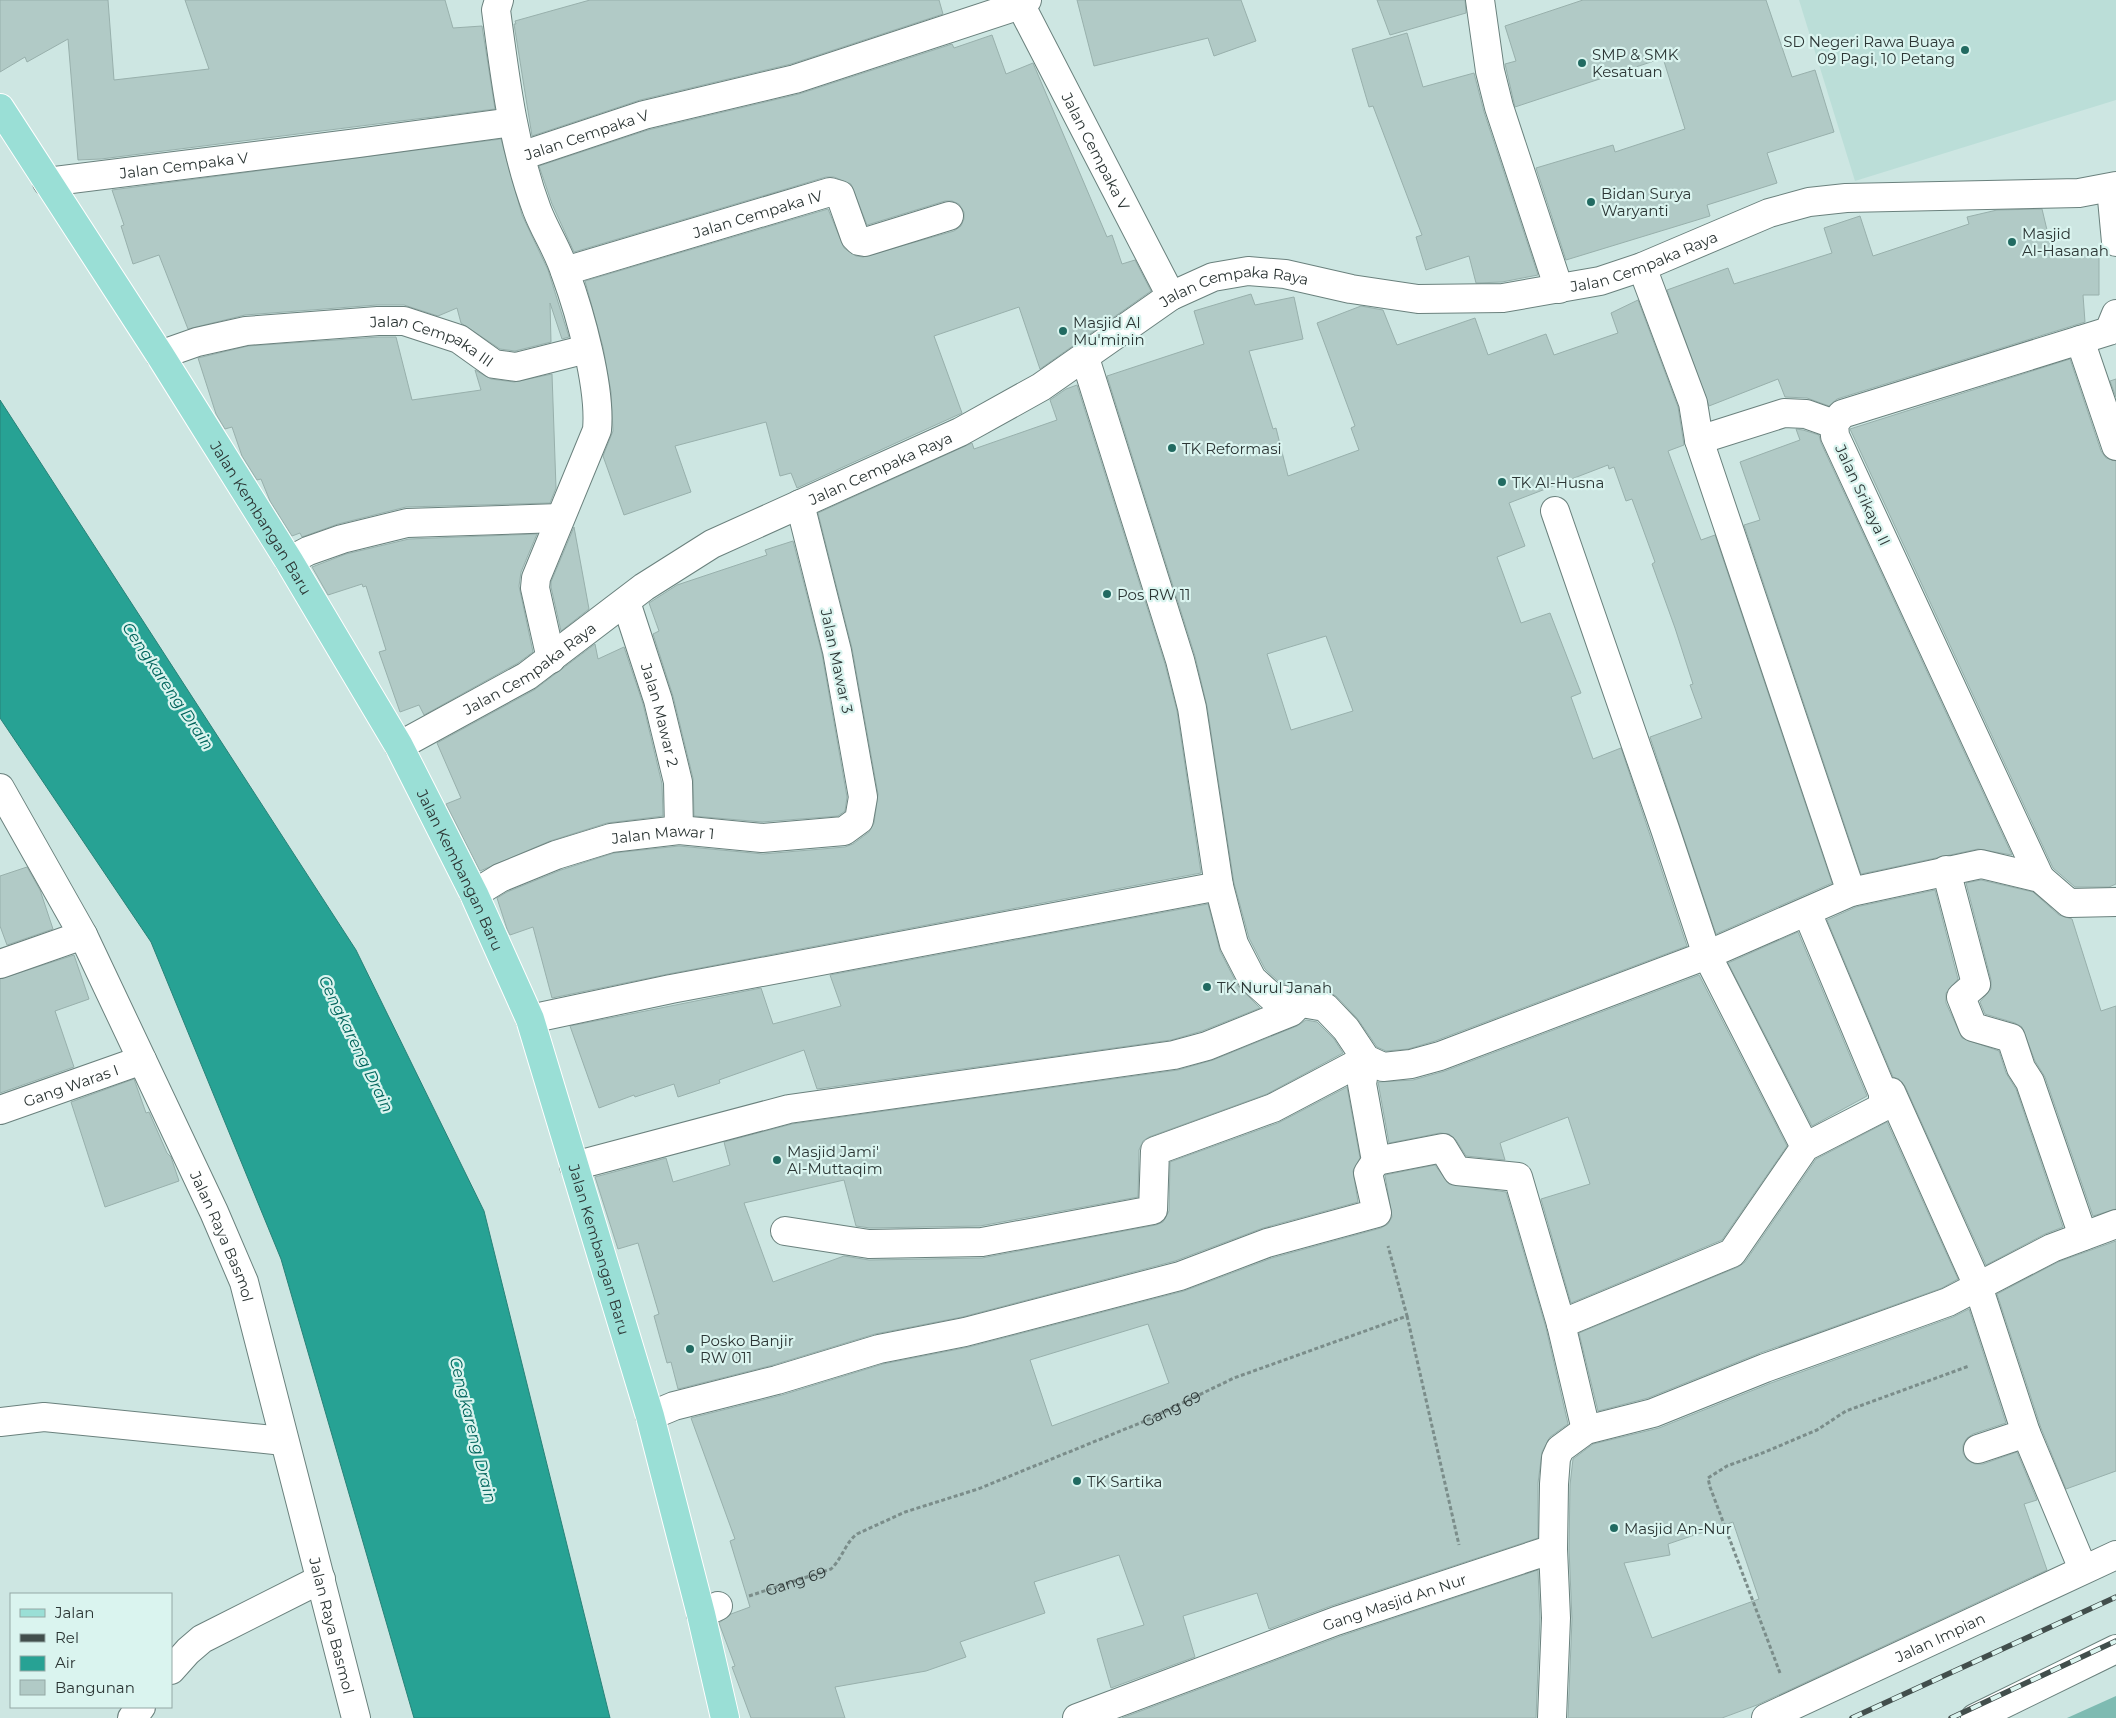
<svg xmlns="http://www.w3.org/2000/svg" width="2116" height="1718" viewBox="0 0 2116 1718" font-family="Montserrat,sans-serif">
<rect width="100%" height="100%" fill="#cde6e2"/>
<path fill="#bbded8" d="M 1799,0 L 2116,0 L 2116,100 L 1855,181 Z"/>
<path fill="#7ebbb2" d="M 2116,1696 L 2116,1718 L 2067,1718 Z"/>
<path fill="#27a294" stroke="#288278" d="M 0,400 L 356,950 L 484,1211 L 610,1718 L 414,1718 L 281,1259 L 151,942 L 0,718 Z"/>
<path fill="#b1cac6" stroke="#98b0ac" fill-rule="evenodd" d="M 0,0 L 108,0 L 114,80 L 209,69 L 185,0 L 445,0 L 453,28 L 482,26 L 495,109 L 101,159 L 78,160 L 68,39 L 27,62 L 25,57 L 0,72 Z
M 590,0 L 939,0 L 943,14 L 791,64 L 640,100 L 532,136 L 514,24 L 516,24 L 515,21 Z
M 1077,0 L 1241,0 L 1256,41 L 1214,56 L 1208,38 L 1094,66 Z
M 1377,0 L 1465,0 L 1466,13 L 1390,35 Z
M 1583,0 L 1766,0 L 1792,77 L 1815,70 L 1834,132 L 1767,153 L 1777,183 L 1707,205 L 1710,216 L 1566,260 L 1536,168 L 1613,145 L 1615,152 L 1685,129 L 1663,58 L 1515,107 L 1505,64 L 1516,61 L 1505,26 Z
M 1407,33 L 1423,87 L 1474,73 L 1484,112 L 1538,275 L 1502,282 L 1476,283 L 1469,256 L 1426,270 L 1416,237 L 1422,235 L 1373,106 L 1369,107 L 1352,49 Z
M 992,35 L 1006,74 L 1033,63 L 1107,237 L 1112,235 L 1122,264 L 1135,260 L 1151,291 L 1040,369 L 1019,307 L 934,336 L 962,413 L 797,488 L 791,473 L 780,476 L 766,422 L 675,446 L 691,492 L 624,515 L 603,456 L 613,431 L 611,392 L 603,347 L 585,281 L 828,209 L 844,248 L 856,256 L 863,257 L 954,231 L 961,226 L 964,219 L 964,212 L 959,204 L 952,201 L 945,201 L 867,225 L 851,184 L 834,177 L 826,177 L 574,252 L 552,204 L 539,166 L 648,130 L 799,94 L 952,44 L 954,48 Z
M 501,139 L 522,215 L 548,270 L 569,337 L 562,339 L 550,303 L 551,342 L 515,351 L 500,349 L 461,323 L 457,308 L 438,316 L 404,305 L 377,305 L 245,315 L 188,329 L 159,255 L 133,264 L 121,226 L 124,225 L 112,190 Z
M 2042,209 L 2052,251 L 2099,251 L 2099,295 L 2083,295 L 2085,322 L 1837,399 L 1829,406 L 1807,398 L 1785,397 L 1778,379 L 1709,406 L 1667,290 L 1728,268 L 1734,284 L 1832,253 L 1824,228 L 1860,216 L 1873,256 L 1969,224 L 1967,217 L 1997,210 Z
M 1251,294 L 1255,305 L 1294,297 L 1303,339 L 1249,351 L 1273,429 L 1276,428 L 1288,476 L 1359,450 L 1351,428 L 1355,426 L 1317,323 L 1361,306 L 1383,310 L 1397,345 L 1475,318 L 1488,355 L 1546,334 L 1554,355 L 1618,333 L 1611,313 L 1638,300 L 1678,407 L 1684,445 L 1668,451 L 1701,540 L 1715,535 L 1832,883 L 1716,934 L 1650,737 L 1702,718 L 1690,685 L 1693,684 L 1675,628 L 1652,564 L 1655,562 L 1632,499 L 1626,501 L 1614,467 L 1609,469 L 1608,465 L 1509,503 L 1525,546 L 1497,557 L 1521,623 L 1550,613 L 1581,693 L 1571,697 L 1593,759 L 1621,748 L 1687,946 L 1435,1041 L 1408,1049 L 1386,1051 L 1377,1047 L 1357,1018 L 1336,996 L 1328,992 L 1280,983 L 1265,969 L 1249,938 L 1234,883 L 1207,706 L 1195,656 L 1107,376 L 1204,344 L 1194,311 ZM 1326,636 L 1353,711 L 1291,730 L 1267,654 Z
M 379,337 L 396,337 L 412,400 L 481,390 L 475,370 L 491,379 L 514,382 L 552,374 L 556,488 L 550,503 L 406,507 L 338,524 L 302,537 L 300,533 L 292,536 L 270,501 L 261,479 L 257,480 L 242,456 L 232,427 L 225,429 L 216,414 L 198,358 L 248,346 Z
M 2070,359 L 2101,451 L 2106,458 L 2116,461 L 2116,884 L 2109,887 L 2075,887 L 2053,868 L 1850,429 Z
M 2116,379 L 2116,397 L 2110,381 Z
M 1077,385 L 1165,664 L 1177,711 L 1201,873 L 668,974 L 552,998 L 533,927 L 510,935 L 507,929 L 497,898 L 507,892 L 561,870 L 614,853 L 679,846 L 763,854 L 845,847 L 853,844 L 869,832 L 874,823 L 878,794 L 852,648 L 818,513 L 972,443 L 974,449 L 1057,420 L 1050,400 L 1066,389 Z
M 1796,429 L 1803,430 L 1819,435 L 1821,443 L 2012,855 L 1978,849 L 1861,874 L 1744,525 L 1760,520 L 1740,462 L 1800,440 Z
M 574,527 L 589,609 L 561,631 L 551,587 L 551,582 Z
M 537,534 L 521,572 L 519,586 L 533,652 L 518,663 L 424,715 L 419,705 L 400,712 L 379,652 L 386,650 L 366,586 L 363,587 L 362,584 L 328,595 L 312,567 L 346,554 L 409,539 Z
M 793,541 L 822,654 L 847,797 L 845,811 L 838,816 L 762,822 L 694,816 L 693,778 L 673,696 L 653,634 L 659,631 L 649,603 L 677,585 L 767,555 L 765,550 Z
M 595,644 L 598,659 L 624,647 L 643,704 L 662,784 L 663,816 L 607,823 L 550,841 L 480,871 L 446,804 L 461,798 L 437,743 L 534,690 Z
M 27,867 L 40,890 L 53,929 L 7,945 L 0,926 L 0,876 Z
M 1981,880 L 2033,892 L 2059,915 L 2072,919 L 2101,1011 L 2116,1006 L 2116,1209 L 2093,1216 L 2045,1077 L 2035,1061 L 2022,1027 L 2015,1023 L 1985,1014 L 1980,1002 L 1991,989 L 1991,980 L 1966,883 Z
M 1935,890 L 1958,979 L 1946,993 L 1946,1003 L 1962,1038 L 1999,1051 L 2006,1073 L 2016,1089 L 2063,1227 L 2045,1234 L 1986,1265 L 1905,1086 L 1899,1079 L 1893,1077 L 1827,920 L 1856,907 Z
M 1208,904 L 1220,951 L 1238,986 L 1260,1008 L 1202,1031 L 1171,1040 L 817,1089 L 804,1050 L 719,1080 L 720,1083 L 678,1097 L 674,1084 L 635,1097 L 634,1095 L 599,1108 L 570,1026 L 761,988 L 773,1024 L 841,1006 L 830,975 Z
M 1798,932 L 1867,1096 L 1812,1126 L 1728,963 Z
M 74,955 L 89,999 L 55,1011 L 74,1067 L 0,1093 L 0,979 Z
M 1699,975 L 1787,1146 L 1722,1240 L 1571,1303 L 1541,1199 L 1590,1184 L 1568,1117 L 1500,1143 L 1505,1160 L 1466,1156 L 1456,1140 L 1449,1134 L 1440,1133 L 1389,1143 L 1378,1082 L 1413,1080 L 1445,1071 Z
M 1306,1020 L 1317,1022 L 1334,1039 L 1343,1053 L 1267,1094 L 1149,1137 L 1143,1141 L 1139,1150 L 1138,1197 L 980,1226 L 870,1228 L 856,1226 L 844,1180 L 744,1203 L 773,1282 L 844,1256 L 869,1260 L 982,1258 L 1156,1225 L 1163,1222 L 1169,1211 L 1170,1162 L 1278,1123 L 1347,1087 L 1360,1158 L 1353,1171 L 1358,1202 L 1263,1228 L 1175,1261 L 962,1317 L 875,1334 L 773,1365 L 678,1389 L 671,1362 L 667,1363 L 654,1316 L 659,1314 L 638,1243 L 618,1249 L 595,1177 L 666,1158 L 673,1182 L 730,1165 L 724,1142 L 792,1124 L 1178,1070 L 1213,1060 L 1297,1026 Z
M 134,1079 L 146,1113 L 149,1112 L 167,1153 L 171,1157 L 179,1181 L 105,1207 L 71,1102 Z
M 1887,1122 L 1958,1279 L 1942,1288 L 1760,1353 L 1648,1398 L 1598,1411 L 1579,1333 L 1738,1267 L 1745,1262 L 1816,1159 Z
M 1435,1165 L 1449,1184 L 1506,1192 L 1546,1328 L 1568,1424 L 1550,1437 L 1542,1452 L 1538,1483 L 1538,1538 L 1331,1606 L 1269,1629 L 1257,1593 L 1183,1616 L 1195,1657 L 1111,1688 L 1097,1639 L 1144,1625 L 1119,1555 L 1034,1582 L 1045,1613 L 960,1642 L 966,1657 L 926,1671 L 835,1687 L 845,1718 L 751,1718 L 732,1667 L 735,1666 L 719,1623 L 731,1614 L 750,1607 L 730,1541 L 735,1539 L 691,1418 L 782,1395 L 883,1364 L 969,1347 L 1184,1291 L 1272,1258 L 1381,1228 L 1388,1224 L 1392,1217 L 1385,1175 ZM 1148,1324 L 1169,1383 L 1052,1426 L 1030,1360 Z
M 2116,1241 L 2116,1471 L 2066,1489 L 2041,1428 L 1997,1294 L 2058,1262 Z
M 1969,1309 L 2006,1423 L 1973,1434 L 1967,1438 L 1963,1445 L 1963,1453 L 1967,1460 L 1975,1464 L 1983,1464 L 2017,1452 L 2037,1500 L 2024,1504 L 2047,1570 L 1757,1705 L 1722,1718 L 1568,1718 L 1572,1619 L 1569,1549 L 1570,1485 L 1573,1459 L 1593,1444 L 1659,1428 L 1771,1383 L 1953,1317 ZM 1733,1522 L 1759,1599 L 1652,1638 L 1624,1563 L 1670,1555 L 1668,1544 Z
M 1538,1570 L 1540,1618 L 1536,1718 L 1122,1718 L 1341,1636 Z"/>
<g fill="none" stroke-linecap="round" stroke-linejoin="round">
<defs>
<g id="minor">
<path d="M 499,0 L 496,10 C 505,77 513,146 537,210 C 545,231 558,250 565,272 C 580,313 601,387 597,430 L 536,578 L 535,588 L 551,659"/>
<path id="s2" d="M 1018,0 L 1171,296"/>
<path d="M 1480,0 L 1490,71 L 1499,107 L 1559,289"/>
<path id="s3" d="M 521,156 L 644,115 L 795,79 L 1020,5 L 1027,0"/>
<path id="s4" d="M 47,182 L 358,143 L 512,122"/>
<path d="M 2111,188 L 2116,242"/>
<path d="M 1642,267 L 1693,403 L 1699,440 L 1851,892"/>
<path id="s5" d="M 565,271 L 830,192 L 840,195 L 855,237 L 859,241 L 865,242 L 949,216"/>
<path d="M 2080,340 L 2109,331 L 2116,314"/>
<path id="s6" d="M 160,355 L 197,342 L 246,331 L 378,321 L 404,321 L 459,339 L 494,364 L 516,367 L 587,349"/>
<path d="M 1085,358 L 1180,660 L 1192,708 L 1219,886 L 1234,944 L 1252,979 L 1273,998 L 1325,1007 L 1346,1029 L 1366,1059 L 1383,1067 L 1411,1064 L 1440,1056 L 1707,955 L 1851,892 L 1981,864 L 2040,878 L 2069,903 L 2116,902"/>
<path d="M 1699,440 L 1784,413 L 1806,414 L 1834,424"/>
<path d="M 1555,511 L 1665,829 L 1707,955 L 1805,1147"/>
<path d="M 289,561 L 308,551 L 342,539 L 407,523 L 560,518"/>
<path id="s7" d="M 626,602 L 658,700 L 678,782 L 679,830"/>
<path id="s8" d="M 399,746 L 527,676 L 644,587 L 712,544 L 960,432 L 1041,387 L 1171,296 L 1213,277 L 1248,271 L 1285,274 L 1351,289 L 1418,299 L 1503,298 L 1600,281 L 1642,267 L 1769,213 L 1809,202 L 1846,198 L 2079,193 L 2116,186"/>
<path id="s9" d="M 0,788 L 83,935 L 214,1212 L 244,1282 L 356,1718"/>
<path d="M 1946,870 L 1976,984 L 1961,997 L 1973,1027 L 2011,1038 L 2021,1068 L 2030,1082 L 2083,1236"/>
<path d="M 2040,878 L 1835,436 L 1834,424 L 1842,414 L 2080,340 L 2116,446"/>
<path id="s10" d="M 474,894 L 500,878 L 556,855 L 611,838 L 679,830 L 762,838 L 844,831 L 859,820 L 863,797 L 837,651 L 800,504"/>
<path d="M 1807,912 L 1883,1093 L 1891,1092 L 1978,1286 L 2026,1433 L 1978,1449"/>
<path d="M 0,964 L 83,935"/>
<path d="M 530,1019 L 671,989 L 1219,886"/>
<path id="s11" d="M 0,1110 L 142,1060"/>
<path d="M 1376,1161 L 1443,1148 L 1457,1171 L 1518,1177 L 1561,1324"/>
<path d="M 574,1166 L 789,1109 L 1174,1055 L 1207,1046 L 1291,1012 L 1300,1003"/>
<path d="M 785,1231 L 869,1244 L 982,1242 L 1153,1210 L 1155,1151 L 1273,1108 L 1366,1059"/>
<path d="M 650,1416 L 674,1406 L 777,1380 L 879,1349 L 965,1332 L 1180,1276 L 1267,1243 L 1377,1213 L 1368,1173 L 1376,1161 L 1362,1084 L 1366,1059"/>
<path d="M 0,1422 L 44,1417 L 284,1441"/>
<path d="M 1586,1430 L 1561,1324 L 1732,1253 L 1805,1147 L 1883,1107 L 1883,1093"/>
<path d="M 2026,1433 L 2083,1569"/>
<path d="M 1553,1549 L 1554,1484 L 1556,1458 L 1560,1449 L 1586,1430 L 1653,1413 L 1765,1368 L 1948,1302 L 2052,1248 L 2116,1224"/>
<path d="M 701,1614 L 718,1606"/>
<path d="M 171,1670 L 188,1651 L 202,1639 L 321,1579"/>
<path d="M 132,1718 L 141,1707"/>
<path id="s12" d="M 1077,1718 L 1336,1621 L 1553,1549 L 1556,1618 L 1552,1718"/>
<path id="s13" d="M 1766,1718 L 2116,1555"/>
<path d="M 1975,1718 L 2116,1649"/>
</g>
<g id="major">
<path id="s14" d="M 0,108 L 160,355 L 289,561 L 399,746 L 474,894 L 530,1019 L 650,1416 L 701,1614 L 725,1718"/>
</g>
</defs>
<use href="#minor" stroke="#6a817d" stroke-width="30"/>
<use href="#major" stroke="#fff" stroke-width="30"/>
<g stroke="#7b8d8a" stroke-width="3" stroke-dasharray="4 2.5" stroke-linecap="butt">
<path d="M 1407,1316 L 1459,1545"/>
<path id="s1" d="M 749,1596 L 831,1569 C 842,1559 845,1543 857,1534 L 905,1512 L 978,1489 L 1145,1421 L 1234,1378 L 1407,1316 L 1388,1246"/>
<path d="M 1780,1673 L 1710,1487 L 1708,1478 L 1727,1466 L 1760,1454 L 1817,1430 L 1846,1411 L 1969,1366"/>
</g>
<use href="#minor" stroke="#fff" stroke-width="28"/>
<use href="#major" stroke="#9adfd6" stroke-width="28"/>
<defs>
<path id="rail" d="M 1852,1718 L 2116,1597
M 1951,1718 L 2116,1641"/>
</defs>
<use href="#rail" stroke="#424e4c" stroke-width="5.5"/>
<use href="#rail" stroke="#daf4ef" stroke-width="4" stroke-dasharray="11" stroke-linecap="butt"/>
</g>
<g fill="#216a61" stroke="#daf4ef" stroke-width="2">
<circle cx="1965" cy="50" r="5"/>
<circle cx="1582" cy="63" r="5"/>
<circle cx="1591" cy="202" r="5"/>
<circle cx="2012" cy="242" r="5"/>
<circle cx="1063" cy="331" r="5"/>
<circle cx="1172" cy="448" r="5"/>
<circle cx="1502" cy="482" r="5"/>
<circle cx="1107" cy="594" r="5"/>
<circle cx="1207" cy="987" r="5"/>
<circle cx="777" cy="1160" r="5"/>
<circle cx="690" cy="1349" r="5"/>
<circle cx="1077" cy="1481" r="5"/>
<circle cx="1614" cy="1528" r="5"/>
</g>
<g text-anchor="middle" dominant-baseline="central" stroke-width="4.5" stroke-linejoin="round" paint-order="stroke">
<g font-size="15" fill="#2c3635" stroke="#daf4ef" text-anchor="start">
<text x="1955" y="41" text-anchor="end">SD Negeri Rawa Buaya<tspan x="1955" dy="17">09 Pagi, 10 Petang</tspan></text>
<text x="1592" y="54">SMP &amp; SMK<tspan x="1592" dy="17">Kesatuan</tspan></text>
<text x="1601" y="193">Bidan Surya<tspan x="1601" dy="17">Waryanti</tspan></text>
<text x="2022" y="233">Masjid<tspan x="2022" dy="17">Al-Hasanah</tspan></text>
<text x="1073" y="322">Masjid Al<tspan x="1073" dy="17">Mu'minin</tspan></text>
<text x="1182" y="448">TK Reformasi</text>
<text x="1512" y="482">TK Al-Husna</text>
<text x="1117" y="594">Pos RW 11</text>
<text x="1217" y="987">TK Nurul Janah</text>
<text x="787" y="1151">Masjid Jami'<tspan x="787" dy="17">Al-Muttaqim</tspan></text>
<text x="700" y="1340">Posko Banjir<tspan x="700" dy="17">RW 011</tspan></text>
<text x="1087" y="1481">TK Sartika</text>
<text x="1624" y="1528">Masjid An-Nur</text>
</g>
<g font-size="15" fill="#2c3635" stroke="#daf4ef">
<text stroke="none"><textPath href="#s3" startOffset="69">Jalan Cempaka V</textPath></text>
<text stroke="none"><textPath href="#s2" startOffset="170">Jalan Cempaka V</textPath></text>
<text stroke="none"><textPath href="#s4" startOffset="138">Jalan Cempaka V</textPath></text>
<text stroke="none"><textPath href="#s5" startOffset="201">Jalan Cempaka IV</textPath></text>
<text stroke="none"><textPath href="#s8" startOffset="1382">Jalan Cempaka Raya</textPath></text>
<text stroke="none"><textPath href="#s8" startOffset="962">Jalan Cempaka Raya</textPath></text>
<text stroke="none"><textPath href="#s6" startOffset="280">Jalan Cempaka III</textPath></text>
<text stroke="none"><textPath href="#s8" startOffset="558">Jalan Cempaka Raya</textPath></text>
<text transform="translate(1863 495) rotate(65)">Jalan Srikaya II</text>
<text stroke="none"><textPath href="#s14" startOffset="486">Jalan Kembangan Baru</textPath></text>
<text transform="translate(837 661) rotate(78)">Jalan Mawar 3</text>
<text stroke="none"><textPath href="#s8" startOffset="152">Jalan Cempaka Raya</textPath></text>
<text stroke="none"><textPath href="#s7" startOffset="118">Jalan Mawar 2</textPath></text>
<text stroke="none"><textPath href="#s10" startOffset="201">Jalan Mawar 1</textPath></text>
<text stroke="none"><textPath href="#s14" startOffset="891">Jalan Kembangan Baru</textPath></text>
<text stroke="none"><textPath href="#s11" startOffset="75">Gang Waras I</textPath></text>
<text stroke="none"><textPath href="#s9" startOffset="501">Jalan Raya Basmol</textPath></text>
<text stroke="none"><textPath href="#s14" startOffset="1296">Jalan Kembangan Baru</textPath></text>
<text stroke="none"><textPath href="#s1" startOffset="469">Gang 69</textPath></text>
<text stroke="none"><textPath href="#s1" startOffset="49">Gang 69</textPath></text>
<text stroke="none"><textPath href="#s12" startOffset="338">Gang Masjid An Nur</textPath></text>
<text stroke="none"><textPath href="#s9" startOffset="906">Jalan Raya Basmol</textPath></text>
<text stroke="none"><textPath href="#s13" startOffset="192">Jalan Impian</textPath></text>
</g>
<g font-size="16" font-style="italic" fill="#00645b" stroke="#daf4ef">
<text transform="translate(168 686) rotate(56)">Cengkareng Drain</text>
<text transform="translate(356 1044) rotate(64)">Cengkareng Drain</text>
<text transform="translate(473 1430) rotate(76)">Cengkareng Drain</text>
</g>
</g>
<rect x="10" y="1593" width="162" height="115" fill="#daf4ef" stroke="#94a8a5"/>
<rect x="20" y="1609" width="25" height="8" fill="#9adfd6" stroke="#94a8a5"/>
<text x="55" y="1618" font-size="15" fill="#2c3635">Jalan</text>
<rect x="20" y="1634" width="25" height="8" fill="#424e4c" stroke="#94a8a5"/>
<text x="55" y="1643" font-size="15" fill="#2c3635">Rel</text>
<rect x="20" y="1656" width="25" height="15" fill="#27a294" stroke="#94a8a5"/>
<text x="55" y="1668" font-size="15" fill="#2c3635">Air</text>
<rect x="20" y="1680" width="25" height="15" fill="#b1cac6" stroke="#94a8a5"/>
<text x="55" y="1693" font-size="15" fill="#2c3635">Bangunan</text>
</svg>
